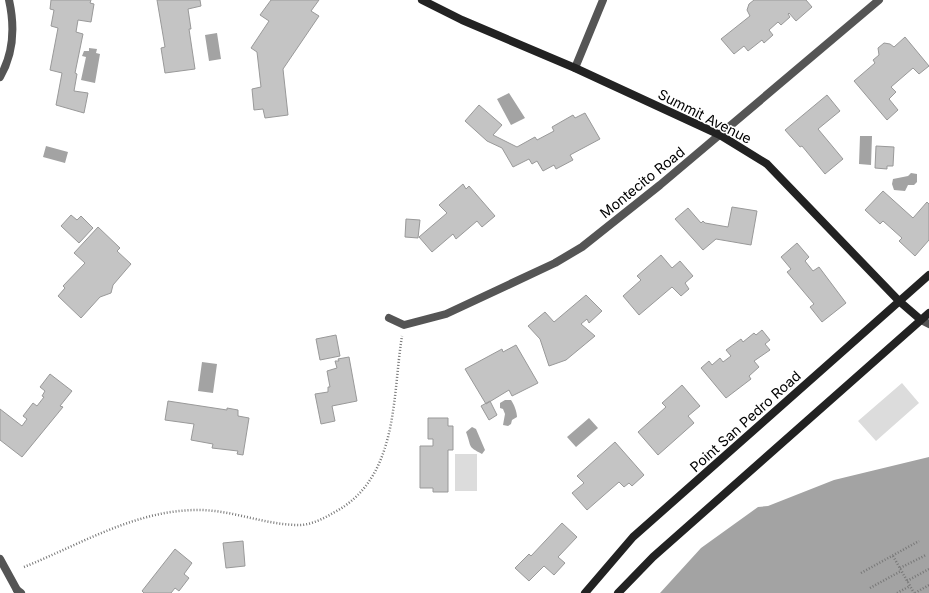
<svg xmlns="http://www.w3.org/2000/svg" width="929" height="593" viewBox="0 0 929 593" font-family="Inter,sans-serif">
<rect width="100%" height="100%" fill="#fff"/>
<path fill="#dcdcdc" d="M 902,383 L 919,403 L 876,441 L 858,421 Z
M 455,454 L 477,454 L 477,491 L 455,491 Z"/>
<path fill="#a3a3a3" d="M 217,33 L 221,59 L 209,61 L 205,35 Z
M 89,48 L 97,49 L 96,53 L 100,54 L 95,83 L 81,80 L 86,57 L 82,56 L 84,51 L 89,51 Z
M 509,93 L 525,118 L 511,125 L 497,99 Z
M 860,136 L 872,136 L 871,165 L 859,164 Z
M 46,146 L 68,152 L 65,163 L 43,157 Z
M 911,173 L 917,174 L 917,182 L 914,185 L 908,185 L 905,191 L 894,190 L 892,184 L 893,179 L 908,176 Z
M 202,362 L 217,364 L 213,393 L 198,391 Z
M 505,400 L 511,400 C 514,404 517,412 517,417 L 512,420 L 511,424 L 508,426 L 503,425 L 505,414 L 503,409 L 500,408 L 500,403 Z
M 589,418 L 598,428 L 576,447 L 567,437 Z
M 472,427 L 476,429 L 485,450 L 482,454 C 467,446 472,448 466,432 Z
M 929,457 L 929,593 L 660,593 L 701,548 L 758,507 L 768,506 L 834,480 Z"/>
<path fill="#c4c4c4" stroke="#999" d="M 51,0 L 91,0 L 90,3 L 94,4 L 91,22 L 78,20 L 76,32 L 83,34 L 75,73 L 77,74 L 74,91 L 88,93 L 84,113 L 56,105 L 62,73 L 50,70 L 58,28 L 51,26 L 54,10 L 50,9 Z
M 157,0 L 200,0 L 201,6 L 188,9 L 191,29 L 189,29 L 195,69 L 165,73 L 161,48 L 165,47 Z
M 271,0 L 319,0 L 311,11 L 319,16 L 283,69 L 288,115 L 265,118 L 263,109 L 254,110 L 252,89 L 261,87 L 257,52 L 251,48 L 269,21 L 260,15 Z
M 754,0 L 806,0 L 812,7 L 796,21 L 789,13 L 788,14 L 790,17 L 781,25 L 778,22 L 769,30 L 773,35 L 764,43 L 762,40 L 748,51 L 744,46 L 734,54 L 721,39 L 750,16 L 747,10 L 749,4 Z
M 905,37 L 929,66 L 919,74 L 913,68 L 891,87 L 896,92 L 889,99 L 898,110 L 887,120 L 854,81 L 875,63 L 873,60 L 879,55 L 878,48 L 884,43 L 890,44 L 894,47 Z
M 827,95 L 840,111 L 818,129 L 843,159 L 825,174 L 802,146 L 800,147 L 785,130 Z
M 479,105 L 502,125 L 493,135 L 517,147 L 535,137 L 537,140 L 554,131 L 552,127 L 573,115 L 575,118 L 585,113 L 600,139 L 570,155 L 573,160 L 556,169 L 554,165 L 543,171 L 537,161 L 532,164 L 529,159 L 513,167 L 502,148 L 487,141 L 465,121 Z
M 876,146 L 894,147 L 893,166 L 887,166 L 887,169 L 875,168 Z
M 463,184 L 466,189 L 469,186 L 495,216 L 482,227 L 477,221 L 456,239 L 453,234 L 432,252 L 419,237 L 447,213 L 439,205 Z
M 883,191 L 913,218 L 927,202 L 929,204 L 929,240 L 915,256 L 899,241 L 902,238 L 883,221 L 880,224 L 865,210 Z
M 732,207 L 757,211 L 751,245 L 716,239 L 703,250 L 675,219 L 688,208 L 701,223 L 703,221 L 705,223 L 728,227 Z
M 71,215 L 77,220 L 81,216 L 93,228 L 79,243 L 61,226 Z
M 406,219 L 420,220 L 418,238 L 405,237 Z
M 98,227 L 120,248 L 117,251 L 131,264 L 113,285 L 111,293 L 100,297 L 81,318 L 58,296 L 65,288 L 63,286 L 85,263 L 74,253 Z
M 797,243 L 809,257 L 805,261 L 813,271 L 819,267 L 846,303 L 822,322 L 810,307 L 814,304 L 787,272 L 791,269 L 781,257 Z
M 661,255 L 672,268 L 680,261 L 693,276 L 685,283 L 689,289 L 681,296 L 672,287 L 639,315 L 623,296 L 641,280 L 637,276 Z
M 586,295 L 602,311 L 589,323 L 587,319 L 581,324 L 595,336 L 566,360 L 549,366 L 540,339 L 528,326 L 545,312 L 554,322 Z
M 762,330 L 770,340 L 765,344 L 770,350 L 754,361 L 759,367 L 749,376 L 751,379 L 726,398 L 701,368 L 709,361 L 712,365 L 720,358 L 723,362 L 731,356 L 726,350 L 741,339 L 743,342 L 754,333 L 756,335 Z
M 336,335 L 340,356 L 320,360 L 316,339 Z
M 516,345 L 538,383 L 512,396 L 509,390 L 486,404 L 465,369 L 502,349 L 503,352 Z
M 349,357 L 357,401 L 332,406 L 335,421 L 321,424 L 315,394 L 328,392 L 328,387 L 330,387 L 327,371 L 337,368 L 335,361 L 339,361 L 338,359 Z
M 50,374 L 72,391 L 60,406 L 63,407 L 22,457 L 0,440 L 0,409 L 22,426 L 27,419 L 23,416 L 33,403 L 37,406 L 44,397 L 42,396 L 45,391 L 40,387 Z
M 682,385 L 700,406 L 688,416 L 694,423 L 658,455 L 638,432 L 666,407 L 662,403 Z
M 168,401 L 227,410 L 227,408 L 238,410 L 238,416 L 249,418 L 243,455 L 237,454 L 238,451 L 212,448 L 213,444 L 191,440 L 194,424 L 165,420 Z
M 490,401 L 497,415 L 489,420 L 481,406 Z
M 428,418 L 448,418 L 448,426 L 453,426 L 453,450 L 448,450 L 448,492 L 433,492 L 433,488 L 420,488 L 420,446 L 433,446 L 433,439 L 428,439 Z
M 615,442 L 644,475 L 632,486 L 629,483 L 624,487 L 619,482 L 587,510 L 572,493 L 584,483 L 577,476 Z
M 562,523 L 577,537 L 558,557 L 565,563 L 554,575 L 544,566 L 529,581 L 515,568 L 529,554 L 531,556 Z
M 243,541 L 245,566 L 226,568 L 223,543 Z
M 175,549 L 192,563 L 184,574 L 189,578 L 179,591 L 175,588 L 171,593 L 144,593 L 142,591 Z"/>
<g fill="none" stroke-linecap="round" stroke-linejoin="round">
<path stroke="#777" stroke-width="2.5" stroke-dasharray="1 2" stroke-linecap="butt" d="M 893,556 L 914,593
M 24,567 C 79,545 134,511 195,510 C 229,509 262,524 296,525 C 309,526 323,519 333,513 C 399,479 392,398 402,336
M 900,568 L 926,555
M 861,573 L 919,541
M 907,581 L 929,569
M 870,588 L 901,571
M 897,593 L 910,586
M 915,593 L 929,585"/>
<path stroke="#555" stroke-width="8" d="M 0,77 C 14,53 15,27 9,0
M 0,559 L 17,590"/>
<path stroke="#555" stroke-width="8" d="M 575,68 L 603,0
M 389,318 L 404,325 L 446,314 L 555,263 L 582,247 L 660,185 L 879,0
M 921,320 L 929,324
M 17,590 L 21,593"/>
<path stroke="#222" stroke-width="8" d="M 422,0 L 462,20 L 575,68 L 720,135 L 767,164 L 899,301 L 921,320
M 585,593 L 633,537 L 929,275
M 618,593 L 653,557 L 929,313"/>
</g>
<g text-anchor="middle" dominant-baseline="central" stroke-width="3" stroke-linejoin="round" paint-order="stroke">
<g font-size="14" fill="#000" stroke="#fff">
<text transform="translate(705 116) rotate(27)">Summit Avenue</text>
<text transform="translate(642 182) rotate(-39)">Montecito Road</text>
<text transform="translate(745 421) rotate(-42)">Point San Pedro Road</text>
</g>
</g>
</svg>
